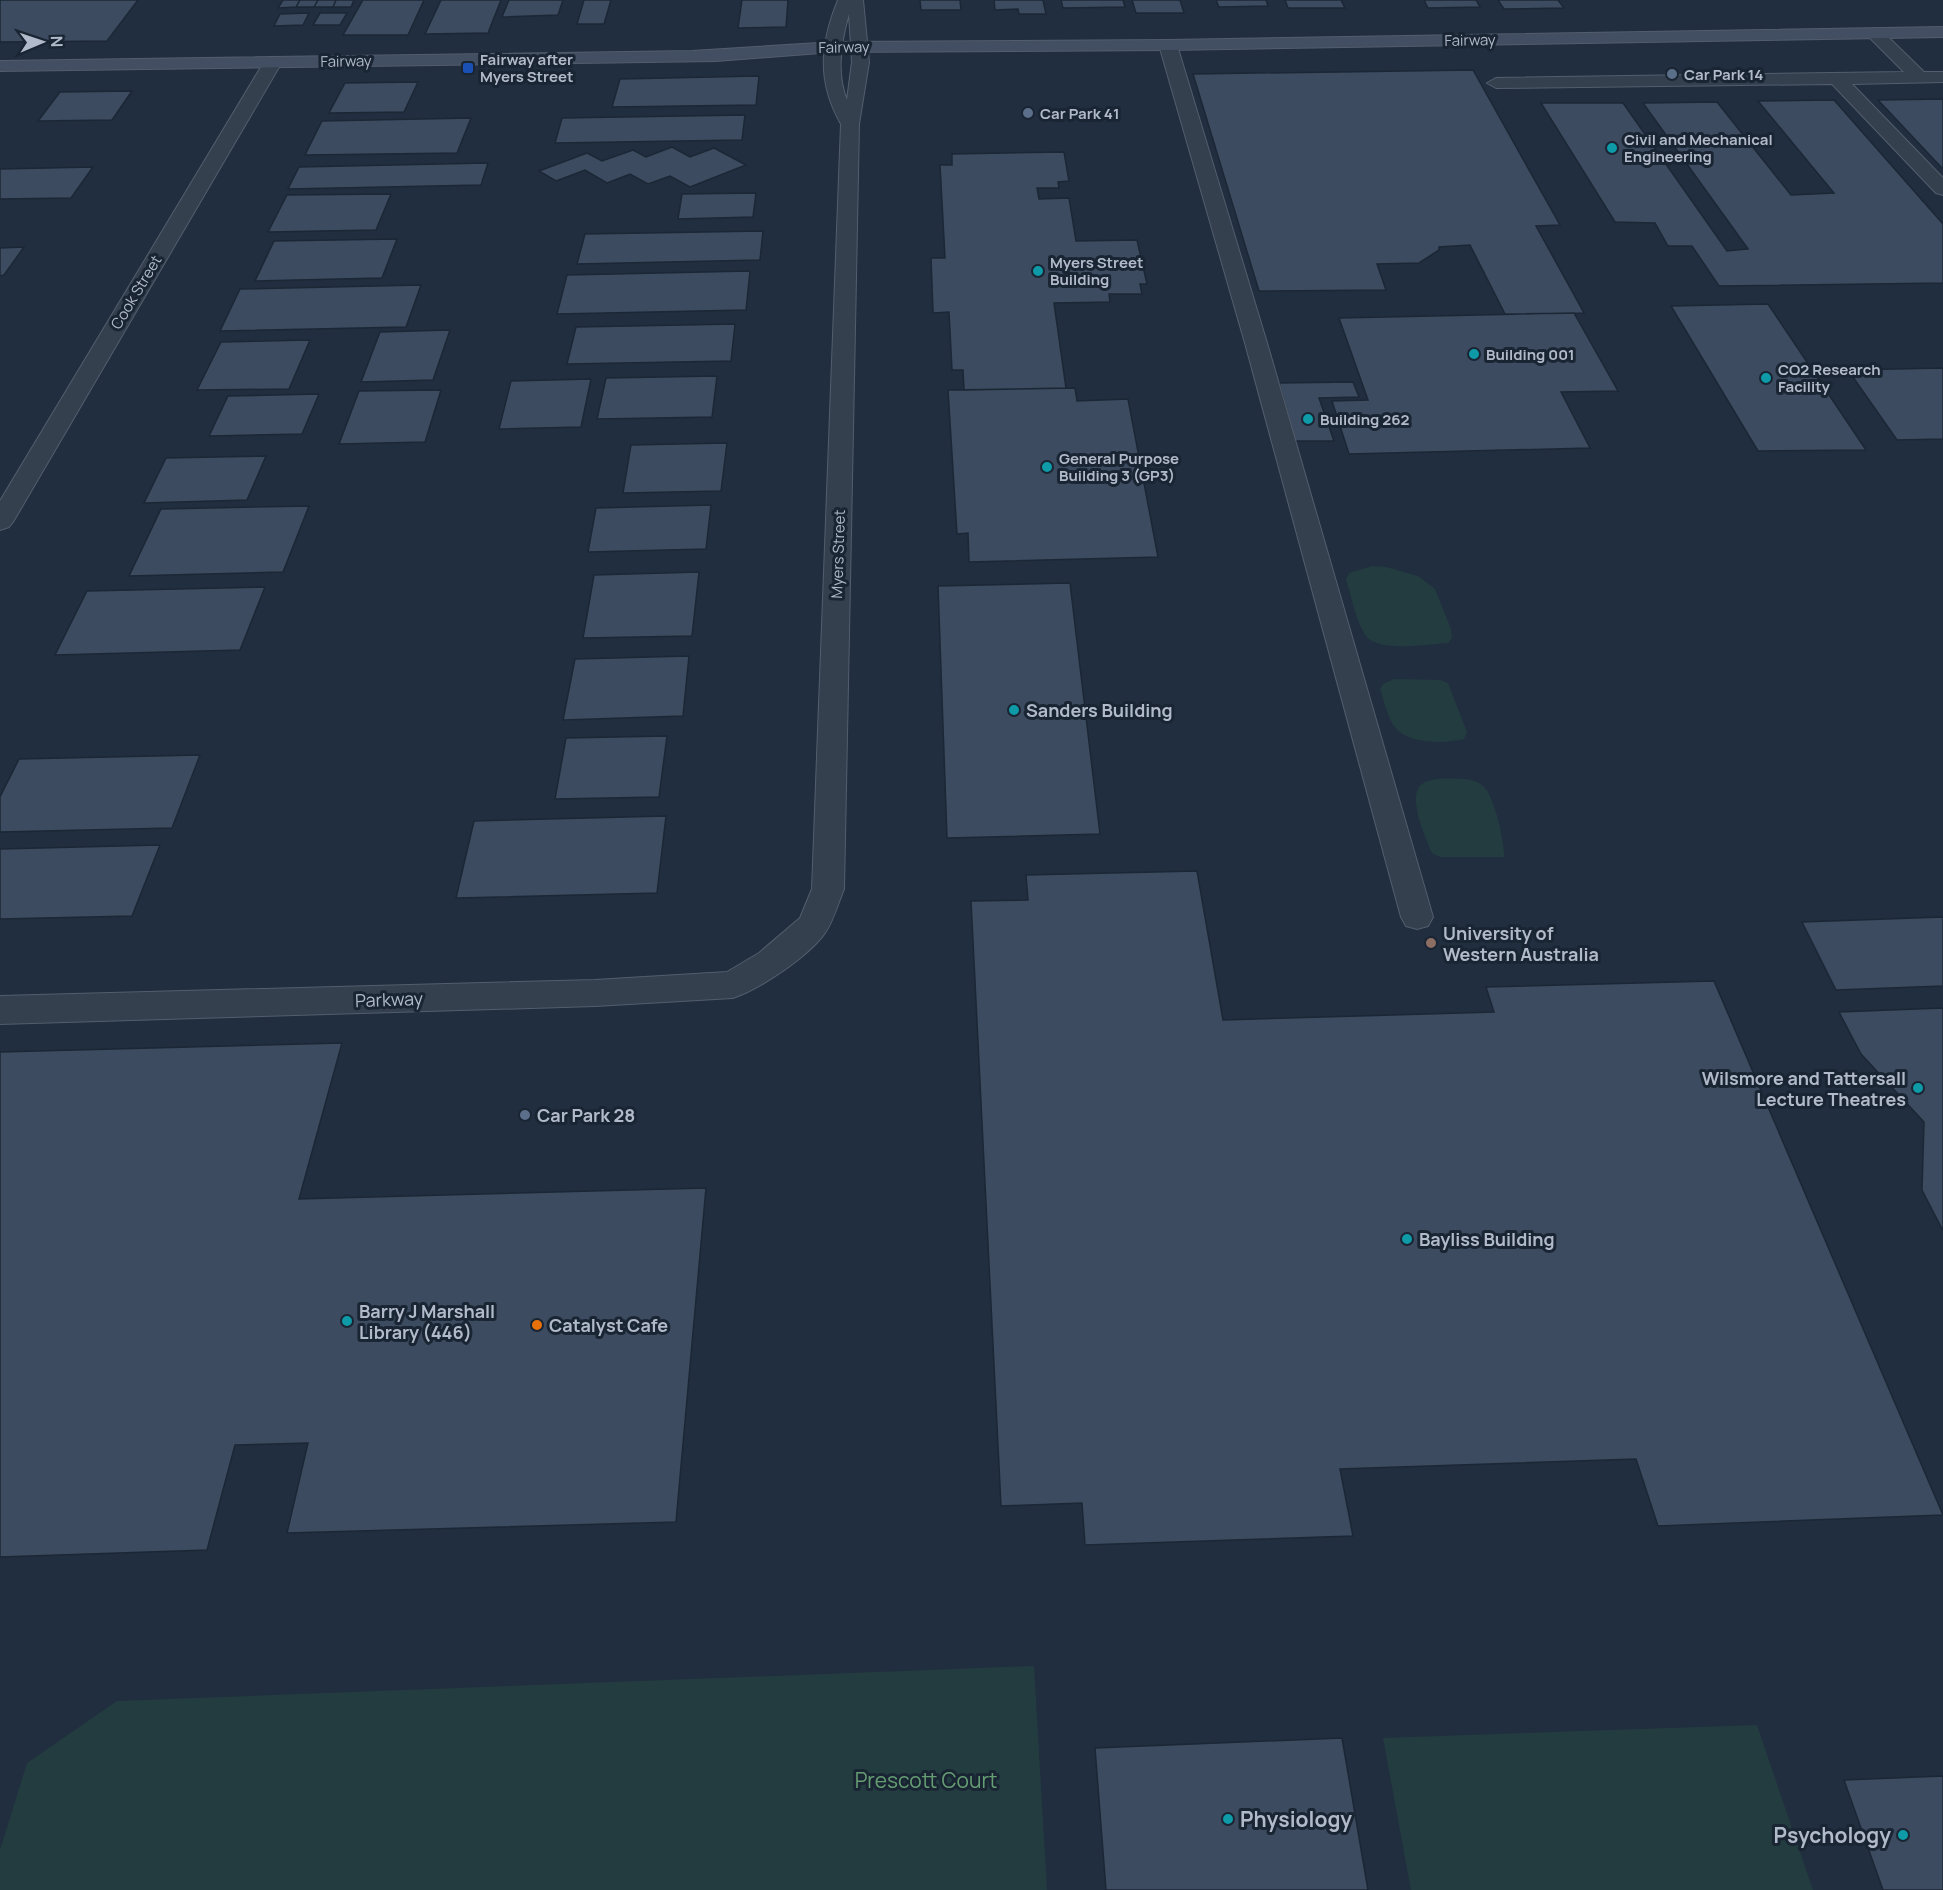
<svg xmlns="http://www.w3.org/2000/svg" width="1943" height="1890" viewBox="0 0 1943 1890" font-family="Manrope,sans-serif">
<rect width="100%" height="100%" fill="#212e3f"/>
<path fill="#233c40" d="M 1372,566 L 1386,567 L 1418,576 L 1435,589 L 1451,629 L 1452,638 L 1448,643 C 1427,644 1375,654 1364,633 C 1355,618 1352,597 1346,580 L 1349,573 Z
M 1394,679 L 1440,680 L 1448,683 L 1467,732 L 1464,739 C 1442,744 1402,745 1391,721 C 1386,711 1384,700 1380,689 L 1383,684 Z
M 1466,779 C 1473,780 1479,782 1484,787 C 1494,796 1505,843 1504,857 L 1440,857 L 1432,853 C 1425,836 1402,788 1428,781 C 1439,777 1455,779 1466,779 Z
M 1034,1666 L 1047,1890 L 0,1890 L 0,1850 L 27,1763 L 117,1701 Z
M 1757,1725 L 1813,1890 L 1411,1890 L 1383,1738 Z"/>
<path fill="#3c4b5f" stroke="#1c2736" stroke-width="1.5" d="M 0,0 L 138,0 L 107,41 L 0,42 Z
M 283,0 L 300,0 L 296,7 L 278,8 Z
M 300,0 L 318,0 L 314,7 L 296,7 Z
M 318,0 L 336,0 L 333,7 L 314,7 Z
M 336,0 L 354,0 L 351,7 L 333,7 Z
M 363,0 L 424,0 L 408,35 L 343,35 Z
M 441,0 L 501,0 L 488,33 L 425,34 Z
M 509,0 L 563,0 L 558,15 L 502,17 Z
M 584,0 L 611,0 L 604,24 L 577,24 Z
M 742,0 L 788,0 L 786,27 L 738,28 Z
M 920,0 L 960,0 L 961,10 L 921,10 Z
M 994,0 L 1043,0 L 1046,14 L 1019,14 L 1018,9 L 995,10 Z
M 1061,0 L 1123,0 L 1125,7 L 1063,8 Z
M 1132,0 L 1180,0 L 1184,13 L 1136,13 Z
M 1216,0 L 1266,0 L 1268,6 L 1219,7 Z
M 1285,0 L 1341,0 L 1345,8 L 1288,8 Z
M 1424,0 L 1476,0 L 1480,7 L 1428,8 Z
M 1498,0 L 1558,0 L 1564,8 L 1504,9 Z
M 309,13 L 303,25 L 274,26 L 280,14 Z
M 320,13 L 347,13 L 340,25 L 313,25 Z
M 1473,70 L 1560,225 L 1536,226 L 1584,313 L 1505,314 L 1470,245 L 1439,247 L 1439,250 L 1419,263 L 1377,264 L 1386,290 L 1259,291 L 1193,74 Z
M 759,76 L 756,105 L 612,107 L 620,79 Z
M 418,82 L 404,112 L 329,113 L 345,83 Z
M 132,91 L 112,120 L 38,121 L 60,92 Z
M 1943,99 L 1943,169 L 1878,100 Z
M 1834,100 L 1943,224 L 1943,283 L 1719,286 L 1692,246 L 1668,246 L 1655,223 L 1615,222 L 1541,103 L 1623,103 L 1727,251 L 1748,249 L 1643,103 L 1717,102 L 1791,195 L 1834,193 L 1758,101 Z
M 745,115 L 742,140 L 555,143 L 562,118 Z
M 471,118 L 457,153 L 305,155 L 322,121 Z
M 672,147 L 690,157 L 714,148 L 746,165 L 690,187 L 670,176 L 648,184 L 630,174 L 607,183 L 585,170 L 556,181 L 539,171 L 587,153 L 602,161 L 633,150 L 646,157 Z
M 1064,152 L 1069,181 L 1058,182 L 1059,188 L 1037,188 L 1039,199 L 1069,198 L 1076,241 L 1137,240 L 1147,284 L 1140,284 L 1142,294 L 1109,294 L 1110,302 L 1054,303 L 1066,388 L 964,390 L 963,370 L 952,370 L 949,312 L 933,313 L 931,258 L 945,258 L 940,165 L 952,165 L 952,154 Z
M 488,163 L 481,185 L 288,189 L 299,167 Z
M 93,167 L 71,198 L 0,199 L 0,169 Z
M 756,193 L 753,217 L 678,219 L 682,194 Z
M 391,194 L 376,230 L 268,232 L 287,195 Z
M 763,231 L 760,260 L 577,264 L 585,234 Z
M 397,239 L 382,278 L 255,281 L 274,241 Z
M 24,247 L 4,275 L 0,276 L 0,248 Z
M 750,271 L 746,310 L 557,314 L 567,275 Z
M 421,285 L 406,327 L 220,331 L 240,289 Z
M 1768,304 L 1866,450 L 1758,451 L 1671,306 Z
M 1574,313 L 1618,391 L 1561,392 L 1590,448 L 1349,454 L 1332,401 L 1368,400 L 1339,318 Z
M 735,324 L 731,361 L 567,364 L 576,327 Z
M 450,330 L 433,380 L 361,382 L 380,332 Z
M 310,340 L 289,389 L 197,390 L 221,342 Z
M 1943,368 L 1943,439 L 1897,440 L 1848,370 Z
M 717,376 L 712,417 L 597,419 L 606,378 Z
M 591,379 L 581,427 L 499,429 L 511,381 Z
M 1353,382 L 1359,397 L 1319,398 L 1334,441 L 1295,441 L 1279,383 Z
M 1075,388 L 1077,401 L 1128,399 L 1158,557 L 969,562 L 968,533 L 957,534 L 948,390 Z
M 441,390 L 425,442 L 339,444 L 359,391 Z
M 319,394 L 302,434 L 209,436 L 228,396 Z
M 727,443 L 721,491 L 623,493 L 631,445 Z
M 266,456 L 247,500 L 144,503 L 166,458 Z
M 711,505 L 706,549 L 588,552 L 596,508 Z
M 309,506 L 283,572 L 129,576 L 161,509 Z
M 699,572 L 692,636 L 583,638 L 594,575 Z
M 1070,583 L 1100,834 L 947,838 L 938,586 Z
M 265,587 L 240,650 L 55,655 L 87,591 Z
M 689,656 L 683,716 L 563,720 L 575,659 Z
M 667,736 L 659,797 L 555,799 L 566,738 Z
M 200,755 L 172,828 L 0,832 L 0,797 L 19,759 Z
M 666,816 L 657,893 L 456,898 L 474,821 Z
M 160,845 L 132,916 L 0,919 L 0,849 Z
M 1197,871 L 1223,1020 L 1494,1012 L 1486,987 L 1714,981 L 1943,1515 L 1658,1526 L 1636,1459 L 1340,1469 L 1353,1536 L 1085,1545 L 1082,1503 L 1001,1506 L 971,901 L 1028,900 L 1026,875 Z
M 1943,917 L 1943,986 L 1836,990 L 1802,922 Z
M 1943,1008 L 1943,1231 L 1922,1190 L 1924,1122 L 1861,1054 L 1839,1012 Z
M 342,1043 L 299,1199 L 706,1188 L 676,1522 L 287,1533 L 308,1443 L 235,1445 L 207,1550 L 0,1557 L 0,1052 Z
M 1342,1738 L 1368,1890 L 1106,1890 L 1095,1748 Z
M 1943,1776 L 1943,1890 L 1883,1890 L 1844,1780 Z"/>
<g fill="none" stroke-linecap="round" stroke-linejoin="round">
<defs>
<path id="lane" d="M 1874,28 L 1880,29 L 1924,72 L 1943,72 L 1943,82 L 1852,84 L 1943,178 L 1943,195 L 1936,193 L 1832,84 L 1496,88 L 1487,83 L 1496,78 L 1904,72 L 1865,33 Z
M 1168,40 L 1177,45 L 1267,343 L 1433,917 L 1428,926 L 1417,929 L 1406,926 L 1401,917 L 1245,343 L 1159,45 Z"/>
<path id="street" d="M 838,0 L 863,0 L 869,62 L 859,124 L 844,889 C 838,903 834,920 825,933 C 809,956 760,989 733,998 L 595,1006 L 0,1024 L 0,996 L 595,980 L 727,972 L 759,953 L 800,918 L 812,889 L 841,124 C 817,82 820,44 838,0 ZM 849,14 L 852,62 L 847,100 C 836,74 841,41 849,14 Z
M 273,57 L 282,62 L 13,522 L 9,527 L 0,530 L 0,501 L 264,62 Z"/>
<path id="secondary" d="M 1943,27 L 1943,37 L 1168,50 L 834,52 L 716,61 L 0,71 L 0,61 L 692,51 L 834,42 L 1168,40 Z"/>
</defs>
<use href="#lane" stroke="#535d6d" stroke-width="2"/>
<use href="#street" stroke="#535d6d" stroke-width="2"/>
<use href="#secondary" stroke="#535d6d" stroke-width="2"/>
<use href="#lane" fill="#35404f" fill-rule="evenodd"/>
<use href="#street" fill="#35404f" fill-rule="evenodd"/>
<use href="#secondary" fill="#424e62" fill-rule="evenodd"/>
</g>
<rect fill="#1a4fb4" stroke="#1a2534" stroke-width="2" x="462" y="62" width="12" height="12" rx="3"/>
<g fill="#5c6f8a" stroke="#1a2534" stroke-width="2">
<circle cx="1672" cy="74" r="6"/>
<circle cx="1028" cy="113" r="6"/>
<circle cx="525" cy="1115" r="6"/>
</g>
<g fill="#0f9aa8" stroke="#1a2534" stroke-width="2">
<circle cx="1612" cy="148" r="6"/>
<circle cx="1038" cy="271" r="6"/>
<circle cx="1474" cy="354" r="6"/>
<circle cx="1766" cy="378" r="6"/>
<circle cx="1308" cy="419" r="6"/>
<circle cx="1047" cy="467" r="6"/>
<circle cx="1014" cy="710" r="6"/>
<circle cx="1918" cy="1088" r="6"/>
<circle cx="1407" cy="1239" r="6"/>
<circle cx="347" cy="1321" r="6"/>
<circle cx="1228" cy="1819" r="6"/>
<circle cx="1903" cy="1835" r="6"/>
</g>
<circle fill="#8d6e63" stroke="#1a2534" stroke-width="2" cx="1431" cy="943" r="6"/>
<circle fill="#e8710a" stroke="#1a2534" stroke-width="2" cx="537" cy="1325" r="6"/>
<g text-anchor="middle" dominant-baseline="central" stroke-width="6" stroke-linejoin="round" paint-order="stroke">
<g font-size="15" fill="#b1baca" stroke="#1a2534">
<text transform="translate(1470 40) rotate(-1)">Fairway</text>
<text transform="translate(844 47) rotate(-1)">Fairway</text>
<text transform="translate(346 61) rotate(-1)">Fairway</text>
<text transform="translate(136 292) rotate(-59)">Cook Street</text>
<text transform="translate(838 554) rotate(-88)">Myers Street</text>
</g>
<g font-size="15" font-weight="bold" fill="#b1baca" stroke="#1a2534" text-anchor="start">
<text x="480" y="59">Fairway after<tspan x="480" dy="17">Myers Street</tspan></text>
<text x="1684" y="74">Car Park 14</text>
<text x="1040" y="113">Car Park 41</text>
<text x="1624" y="139">Civil and Mechanical<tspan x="1624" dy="17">Engineering</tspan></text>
<text x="1050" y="262">Myers Street<tspan x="1050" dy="17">Building</tspan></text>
<text x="1486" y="354">Building 001</text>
<text x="1778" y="369">CO2 Research<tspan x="1778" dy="17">Facility</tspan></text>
<text x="1320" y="419">Building 262</text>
<text x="1059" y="458">General Purpose<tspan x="1059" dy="17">Building 3 (GP3)</tspan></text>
</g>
<g font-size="18" font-weight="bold" fill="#b1baca" stroke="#1a2534" text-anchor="start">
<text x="1026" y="710">Sanders Building</text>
<text x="1443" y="933">University of<tspan x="1443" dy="21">Western Australia</tspan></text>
<text x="1906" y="1078" text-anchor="end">Wilsmore and Tattersall<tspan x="1906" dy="21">Lecture Theatres</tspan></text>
<text x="537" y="1115">Car Park 28</text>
<text x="1419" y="1239">Bayliss Building</text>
<text x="359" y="1311">Barry J Marshall<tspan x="359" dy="21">Library (446)</tspan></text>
<text x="549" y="1325">Catalyst Cafe</text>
</g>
<g font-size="18" fill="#b1baca" stroke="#1a2534">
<text transform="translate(389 999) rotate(-2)">Parkway</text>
</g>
<g font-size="21" fill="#659e72" stroke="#1a2534">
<text x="926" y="1780">Prescott Court</text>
</g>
<g font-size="21" font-weight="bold" fill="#b1baca" stroke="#1a2534" text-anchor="start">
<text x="1240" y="1819">Physiology</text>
<text x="1891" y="1835" text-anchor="end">Psychology</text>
</g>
</g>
<g transform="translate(42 42) rotate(88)" stroke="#1a2534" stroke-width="4.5" paint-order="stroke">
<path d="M0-4.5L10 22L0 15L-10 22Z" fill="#b1baca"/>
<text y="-9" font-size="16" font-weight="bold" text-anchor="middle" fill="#b1baca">N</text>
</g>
</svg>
